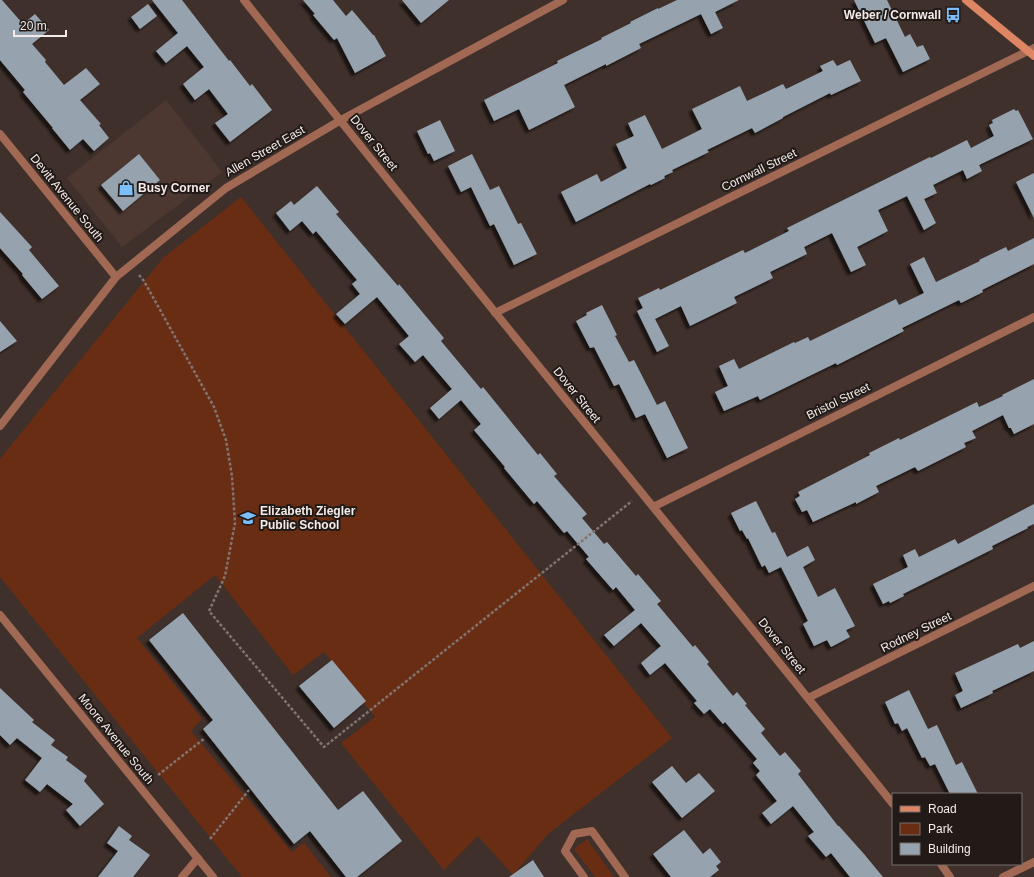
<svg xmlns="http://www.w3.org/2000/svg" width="1034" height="877" viewBox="0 0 1034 877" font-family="Arial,sans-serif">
<defs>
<filter id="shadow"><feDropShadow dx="-3.5" dy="3.5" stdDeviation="1" flood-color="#0009"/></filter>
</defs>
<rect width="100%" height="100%" fill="#3f302b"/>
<path fill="#4c3830" d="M 166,100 L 222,172 L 122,247 L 67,178 Z"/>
<path fill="#692d14" d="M 241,197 L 672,738 L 548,834 L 513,875 L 478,836 L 444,870 L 341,743 L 375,717 L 324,652 L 293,675 L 215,575 L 137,638 L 202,719 L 191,731 L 292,852 L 304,843 L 331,877 L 242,877 L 0,577 L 0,459 L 163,258 Z
M 587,839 L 614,877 L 595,877 L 574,849 Z"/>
<path fill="#96a3af" filter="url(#shadow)" d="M 0,0 L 2,0 L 23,24 L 35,14 L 49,30 L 32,44 L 46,60 L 45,62 L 64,85 L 86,68 L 100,84 L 80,100 L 101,124 L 99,125 L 109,138 L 94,151 L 83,139 L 70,150 L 52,128 L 53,128 L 23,92 L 25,90 L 0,60 Z
M 152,0 L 182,0 L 229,61 L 230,60 L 250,86 L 252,84 L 272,110 L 230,142 L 215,123 L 228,114 L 209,89 L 195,100 L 183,84 L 204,67 L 187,46 L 166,63 L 156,51 L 178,33 Z
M 303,0 L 333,0 L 346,16 L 352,10 L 373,35 L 374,35 L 386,56 L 355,73 L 337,38 L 334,40 L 313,15 L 315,14 Z
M 402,0 L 449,0 L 421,23 Z
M 677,0 L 739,0 L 715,12 L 723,28 L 711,34 L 701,14 L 639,44 L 641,48 L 606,66 L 606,64 L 564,85 L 575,107 L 529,130 L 519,109 L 494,121 L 484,100 L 558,63 L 557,61 L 602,39 L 601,38 L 631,23 L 630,22 L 658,8 L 658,9 Z
M 854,0 L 887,0 L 905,37 L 910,34 L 917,47 L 923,45 L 930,59 L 903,72 L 886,38 L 875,43 Z
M 148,4 L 157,16 L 140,29 L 131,17 Z
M 833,60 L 837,66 L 850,60 L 861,81 L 831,95 L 830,93 L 783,117 L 783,118 L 755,133 L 752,128 L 707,150 L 709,152 L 672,170 L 673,172 L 664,176 L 665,178 L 651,185 L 650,184 L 576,222 L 561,192 L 597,174 L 601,182 L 627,168 L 616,144 L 634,136 L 628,123 L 645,115 L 662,149 L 702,129 L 692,109 L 740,86 L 747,101 L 783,84 L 786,89 L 823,71 L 820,66 Z
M 1014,109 L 1016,111 L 1018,110 L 1033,139 L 979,165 L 982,171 L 967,179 L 963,170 L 933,185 L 937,193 L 924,199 L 936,223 L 924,230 L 907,196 L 878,210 L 888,231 L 857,247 L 866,265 L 851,272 L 832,233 L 804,247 L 807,254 L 770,272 L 773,278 L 734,297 L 737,303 L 690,326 L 681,306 L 655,319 L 669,346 L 657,352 L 637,311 L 643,308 L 638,298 L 659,288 L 660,290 L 743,250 L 745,253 L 789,231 L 787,228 L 930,157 L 931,158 L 967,140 L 971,148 L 994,136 L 989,125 L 993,123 L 992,120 Z
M 440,120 L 455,151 L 434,161 L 430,153 L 428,154 L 417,131 Z
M 139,154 L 160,180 L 123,211 L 101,185 Z
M 472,154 L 490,190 L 499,186 L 518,224 L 521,223 L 537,254 L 514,265 L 494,224 L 490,226 L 471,187 L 461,192 L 448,166 Z
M 1034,173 L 1034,218 L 1016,182 Z
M 317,186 L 339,212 L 336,214 L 398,286 L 399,284 L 444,338 L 441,341 L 481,389 L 483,387 L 538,455 L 540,453 L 557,474 L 554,476 L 587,514 L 582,518 L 604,544 L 607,542 L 636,576 L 638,574 L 661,601 L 657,604 L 693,647 L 695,645 L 709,662 L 707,664 L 733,696 L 737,692 L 747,704 L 745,705 L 765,729 L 761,733 L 780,756 L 785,752 L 801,771 L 798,774 L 838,826 L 839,826 L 864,854 L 883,877 L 850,877 L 831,853 L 826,857 L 808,836 L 814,832 L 793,806 L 771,824 L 762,813 L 777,801 L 756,775 L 760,771 L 753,763 L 757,759 L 725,722 L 723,724 L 710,709 L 704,714 L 694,703 L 697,701 L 665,663 L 650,675 L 641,663 L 661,646 L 641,623 L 614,646 L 604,635 L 635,610 L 616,587 L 613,590 L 586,559 L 589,557 L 567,531 L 564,533 L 537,501 L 534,504 L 504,468 L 505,467 L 474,430 L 481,424 L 461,400 L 439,419 L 430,408 L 452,389 L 423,355 L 415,362 L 399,344 L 409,336 L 377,297 L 345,324 L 336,314 L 360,294 L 352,284 L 357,280 L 316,231 L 313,234 L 302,221 L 290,231 L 276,213 L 291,201 L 294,205 Z
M 0,212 L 32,247 L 29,250 L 59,286 L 42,299 L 22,275 L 23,274 L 0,248 Z
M 1034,238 L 1034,264 L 982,290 L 983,292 L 961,303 L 959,300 L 902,328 L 904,331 L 837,365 L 836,363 L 760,400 L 758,396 L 724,411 L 715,392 L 728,386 L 719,366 L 734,359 L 739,369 L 794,342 L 795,343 L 808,337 L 810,341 L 896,299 L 899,305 L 924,293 L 910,264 L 924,257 L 936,282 L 980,261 L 979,260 L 1006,247 L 1008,251 Z
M 602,305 L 617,335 L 615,336 L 629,362 L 634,360 L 657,405 L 665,401 L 688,448 L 667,458 L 645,414 L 636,418 L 619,384 L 614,386 L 594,347 L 590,348 L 576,321 L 587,315 L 586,313 Z
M 0,321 L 17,341 L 0,352 Z
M 1034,379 L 1034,424 L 1014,434 L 1011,428 L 1009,428 L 1003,415 L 972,431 L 976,438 L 964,443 L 966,447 L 918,471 L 915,467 L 876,486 L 879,492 L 856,504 L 856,502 L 813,522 L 807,510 L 802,512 L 795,499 L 800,496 L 798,492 L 870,455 L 869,453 L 899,438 L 900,440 L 977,402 L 979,407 L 1003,396 L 1002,395 Z
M 756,501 L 772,533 L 775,532 L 787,557 L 808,546 L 815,560 L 803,567 L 818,597 L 835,588 L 855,626 L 846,630 L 850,637 L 831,647 L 827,640 L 814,646 L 803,624 L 808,621 L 781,567 L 769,573 L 765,565 L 762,567 L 748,538 L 747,539 L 742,530 L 740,531 L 731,513 Z
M 1034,504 L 1034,524 L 1027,527 L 1028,528 L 992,546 L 993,549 L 903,594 L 904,596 L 890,603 L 889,601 L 883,604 L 873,584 L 908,567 L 903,555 L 915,549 L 919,557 L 955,539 L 958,544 Z
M 183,613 L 338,810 L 363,791 L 402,841 L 357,877 L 346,877 L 310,831 L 294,844 L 203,729 L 213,720 L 149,640 Z
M 1034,641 L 1034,671 L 992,691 L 993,693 L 961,708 L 955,695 L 963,691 L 955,673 L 1018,644 L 1020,648 Z
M 332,660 L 366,701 L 334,728 L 299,686 Z
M 0,688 L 34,720 L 32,722 L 55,740 L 51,745 L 68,757 L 66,760 L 87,776 L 84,781 L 104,804 L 80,826 L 66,810 L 73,804 L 47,784 L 40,792 L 25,780 L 42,758 L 17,738 L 10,745 L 0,735 Z
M 909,690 L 928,729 L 937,725 L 956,765 L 962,762 L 978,794 L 950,794 L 935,764 L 930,766 L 925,757 L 922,758 L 907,728 L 902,731 L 898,723 L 895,724 L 885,702 Z
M 672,766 L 686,783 L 699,773 L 715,791 L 682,818 L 652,782 Z
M 119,826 L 132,836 L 129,840 L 150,855 L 133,877 L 98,877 L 118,851 L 107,843 Z
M 684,830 L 703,854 L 710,848 L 721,862 L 716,866 L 719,870 L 710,877 L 671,877 L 653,854 Z
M 533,860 L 544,877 L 509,877 Z"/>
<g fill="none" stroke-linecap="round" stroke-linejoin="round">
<path stroke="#827470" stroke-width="2.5" stroke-dasharray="3 2" stroke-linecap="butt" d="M 139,275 L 144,281 L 214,407 L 226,440 L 232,476 L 235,523 L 225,576 L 209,611 L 324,747 L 632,501
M 158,775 L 205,738
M 210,839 L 249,790"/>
<path stroke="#a16954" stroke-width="8" d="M 244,0 C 458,270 678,535 893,804
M 0,134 L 116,277
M 495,313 L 1034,48
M 0,426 L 116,277 L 226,188 L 341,120 L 563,0
M 653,507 L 1034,317
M 0,615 L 213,877
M 808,698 L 1034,586
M 941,864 L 950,877
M 182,877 L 198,858
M 584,877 L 565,851 L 574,834 L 592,831 L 625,877"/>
<path stroke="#a16954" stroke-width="8" d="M 1003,877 L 1034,862"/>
<path stroke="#de8563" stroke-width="8" d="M 966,0 L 1034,56"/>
</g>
<defs>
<symbol id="bus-bare" viewBox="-9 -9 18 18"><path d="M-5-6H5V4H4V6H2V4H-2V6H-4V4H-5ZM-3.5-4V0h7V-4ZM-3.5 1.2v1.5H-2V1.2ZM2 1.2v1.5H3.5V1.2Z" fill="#7cbef9" stroke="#211a17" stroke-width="2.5" paint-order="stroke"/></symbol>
<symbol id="shop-bare" viewBox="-9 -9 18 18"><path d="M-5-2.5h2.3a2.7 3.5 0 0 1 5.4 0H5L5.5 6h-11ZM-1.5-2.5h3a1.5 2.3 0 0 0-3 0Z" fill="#7cbef9" stroke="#211a17" stroke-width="2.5" paint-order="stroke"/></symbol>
<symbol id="school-bare" viewBox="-9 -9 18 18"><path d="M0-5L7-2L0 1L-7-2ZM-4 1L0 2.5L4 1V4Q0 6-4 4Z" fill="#7cbef9" stroke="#211a17" stroke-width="2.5" paint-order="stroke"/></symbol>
</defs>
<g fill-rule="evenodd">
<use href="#bus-bare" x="942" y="4" width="22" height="22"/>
<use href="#shop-bare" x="115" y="177" width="22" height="22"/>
<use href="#school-bare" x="237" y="507" width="22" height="22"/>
</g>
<g text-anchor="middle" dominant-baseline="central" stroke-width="4" stroke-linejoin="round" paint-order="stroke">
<g font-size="12" font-weight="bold" fill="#f5ebe8" stroke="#211a17" text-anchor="start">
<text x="941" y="15" text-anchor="end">Weber / Cornwall</text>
<text x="138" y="188">Busy Corner</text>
<text x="260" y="511">Elizabeth Ziegler<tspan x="260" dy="14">Public School</tspan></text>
</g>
<g font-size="12" fill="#f5ebe8" stroke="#211a17">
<text transform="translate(374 143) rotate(51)">Dover Street</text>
<text transform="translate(265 151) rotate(-30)">Allen Street East</text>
<text transform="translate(759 170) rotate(-26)">Cornwall Street</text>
<text transform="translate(67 198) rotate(51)">Devitt Avenue South</text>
<text transform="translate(577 395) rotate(51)">Dover Street</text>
<text transform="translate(838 401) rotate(-26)">Bristol Street</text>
<text transform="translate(916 632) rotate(-26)">Rodney Street</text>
<text transform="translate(782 646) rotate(51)">Dover Street</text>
<text transform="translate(116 739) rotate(51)">Moore Avenue South</text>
</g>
</g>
<rect x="892" y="793" width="130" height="72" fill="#211a17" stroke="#766e6b"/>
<rect x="900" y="806" width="20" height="6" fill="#de8563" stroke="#766e6b"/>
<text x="928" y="813" font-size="12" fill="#f5ebe8">Road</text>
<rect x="900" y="823" width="20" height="12" fill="#692d14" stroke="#766e6b"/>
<text x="928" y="833" font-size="12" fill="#f5ebe8">Park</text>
<rect x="900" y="843" width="20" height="12" fill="#96a3af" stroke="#766e6b"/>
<text x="928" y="853" font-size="12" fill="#f5ebe8">Building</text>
<path d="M14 30v6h52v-6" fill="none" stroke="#f5ebe8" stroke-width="2"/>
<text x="20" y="30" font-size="12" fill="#f5ebe8" stroke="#211a17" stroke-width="3" paint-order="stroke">20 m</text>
</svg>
